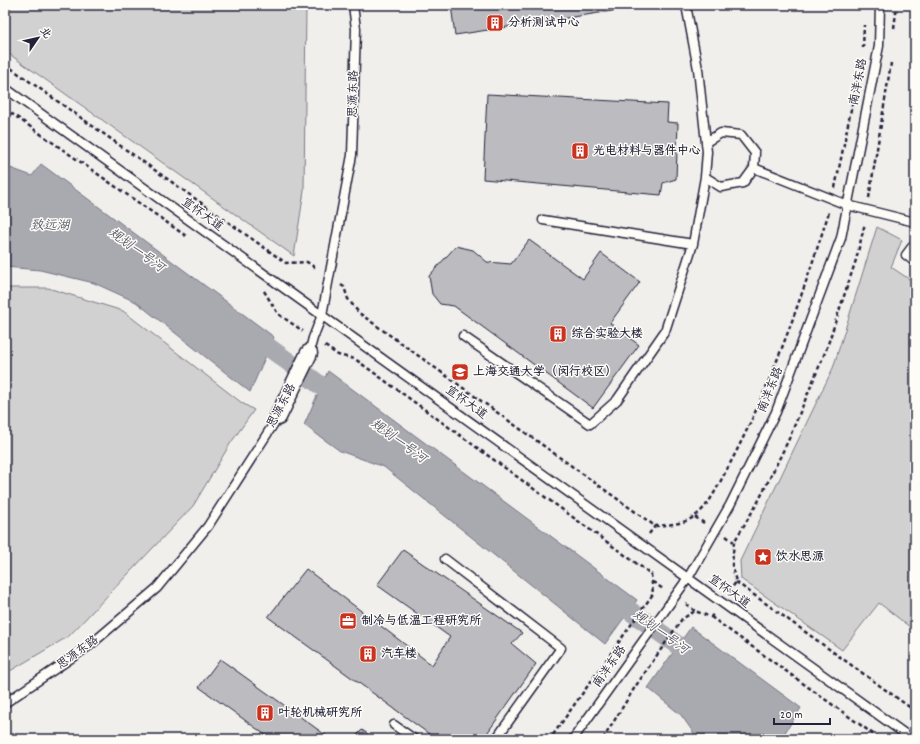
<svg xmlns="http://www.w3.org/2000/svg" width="920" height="744" viewBox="0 0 920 744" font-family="Dekko,'LXGW WenKai TC',sans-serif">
<rect width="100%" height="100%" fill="#f0efec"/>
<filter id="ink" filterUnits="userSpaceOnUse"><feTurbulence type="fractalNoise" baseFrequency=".025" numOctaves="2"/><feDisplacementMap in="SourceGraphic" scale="8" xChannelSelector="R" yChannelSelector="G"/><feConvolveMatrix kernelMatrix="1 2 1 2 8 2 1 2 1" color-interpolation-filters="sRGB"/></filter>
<g filter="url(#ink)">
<path fill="#d2d1d1" stroke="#7a7a86" d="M 5,5 L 306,5 L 304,191 L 294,256 L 5,51 Z
M 877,227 L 902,240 L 891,267 L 915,283 L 915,631 L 879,603 L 842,650 L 741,579 L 740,561 L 833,368 Z
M 5,288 L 48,288 L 123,311 L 242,403 L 254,410 L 230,444 L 193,506 L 69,636 L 5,674 Z"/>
<path fill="#a9a9b0" stroke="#737381" d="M 41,164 L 274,337 L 250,392 L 136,302 L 94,283 L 40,270 L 5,267 L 5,166 L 32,176 Z
M 328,371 L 637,600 L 605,644 L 384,467 L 340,451 L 304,425 Z
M 691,627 L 801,708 L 782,737 L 784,739 L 698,739 L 681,715 L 648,688 Z"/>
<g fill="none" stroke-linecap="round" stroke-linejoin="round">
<path stroke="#a9a9b0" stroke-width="19" d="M 249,333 L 342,401
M 608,595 L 698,660"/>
</g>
<path fill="#bcbcc0" stroke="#22223b" d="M 451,5 L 645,5 L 645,6 L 455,35 Z
M 487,94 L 668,104 L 667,122 L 678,123 L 676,179 L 663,183 L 661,195 L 483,179 Z
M 529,240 L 583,279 L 601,253 L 640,282 L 610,323 L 639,345 L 593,408 L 454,306 L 440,304 L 432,294 L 429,276 L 456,246 L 473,250 L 487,262 L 511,264 Z
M 403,550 L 522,633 L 512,644 L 536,664 L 483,739 L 436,739 L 268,617 L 306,569 L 432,665 L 450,637 L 377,585 Z
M 220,659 L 331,739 L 271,739 L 199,687 Z
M 362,730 L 375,739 L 353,739 Z"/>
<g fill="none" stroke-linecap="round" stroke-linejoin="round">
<defs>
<path id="service" d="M 5,88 L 912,739
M 754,168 L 847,205 L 915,222
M 705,177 L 721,187 L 743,183 L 754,168 L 755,153 L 741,135 L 721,133 L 706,142
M 543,220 L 693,244
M 915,243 L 906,255 L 915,262
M 463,336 L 590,424 L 617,400 L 665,331 L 693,244 L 705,177 L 707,152 L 698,69 L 686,5
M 309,353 L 313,338 L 322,315 L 352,155 L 356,29 L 353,5
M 445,559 L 561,648 L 496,739
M 5,703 L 89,646 L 157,588 L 208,526 L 278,417
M 394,725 L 414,739
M 573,739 L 688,578 L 730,505 L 776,412 L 841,238 L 879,46 L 880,5"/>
<path id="minor" d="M 278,417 L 309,353"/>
</defs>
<use href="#service" stroke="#22223b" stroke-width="11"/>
<use href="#minor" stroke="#22223b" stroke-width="19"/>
<path stroke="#22223b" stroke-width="2.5" stroke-dasharray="4 3" stroke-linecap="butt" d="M 894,28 L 897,5
M 863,48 L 864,25
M 5,64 L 286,263 L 307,262 L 317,269
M 5,109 L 186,236
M 835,188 L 858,75
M 869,198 L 891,63
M 341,285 L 344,287 L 348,299 L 359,313 L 655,526 C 667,525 685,524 695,516 C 710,505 717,487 726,471 C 770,390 801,299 829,212
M 264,291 L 278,314 L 303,331
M 325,346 L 338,355 L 355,359 L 651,574 L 653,594 L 550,739
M 695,517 L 704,523
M 649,534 L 655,526
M 726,536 L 734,542
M 653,582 L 663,589
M 736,582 L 915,711
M 729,592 L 736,582 L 732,565 L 734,542 L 758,502 L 788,441 L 826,350 L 856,260 L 865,223
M 686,604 L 695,611
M 711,617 L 880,739
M 603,739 L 635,687 L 682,619 L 695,611 L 711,617 L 714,613"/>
<use href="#service" stroke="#fdfcf7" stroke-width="8"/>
<use href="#minor" stroke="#fdfcf7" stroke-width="16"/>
</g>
</g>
<defs>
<symbol id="building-square" viewBox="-11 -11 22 22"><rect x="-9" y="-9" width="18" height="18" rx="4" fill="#c8321e" stroke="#fdfcf7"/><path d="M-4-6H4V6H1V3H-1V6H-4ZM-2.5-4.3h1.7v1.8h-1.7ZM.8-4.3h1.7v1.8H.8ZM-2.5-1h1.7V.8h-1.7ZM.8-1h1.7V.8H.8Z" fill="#fff"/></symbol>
<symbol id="university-square" viewBox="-11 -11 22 22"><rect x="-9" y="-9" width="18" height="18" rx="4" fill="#c8321e" stroke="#fdfcf7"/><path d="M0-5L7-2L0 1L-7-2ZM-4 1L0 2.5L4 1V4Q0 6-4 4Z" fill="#fff"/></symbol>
<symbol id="sight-square" viewBox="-11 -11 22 22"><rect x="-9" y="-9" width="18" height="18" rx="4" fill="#c8321e" stroke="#fdfcf7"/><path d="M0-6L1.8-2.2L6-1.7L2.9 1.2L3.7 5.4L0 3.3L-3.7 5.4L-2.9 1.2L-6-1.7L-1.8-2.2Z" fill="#fff"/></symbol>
<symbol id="office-square" viewBox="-11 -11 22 22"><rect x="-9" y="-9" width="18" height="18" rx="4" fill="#c8321e" stroke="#fdfcf7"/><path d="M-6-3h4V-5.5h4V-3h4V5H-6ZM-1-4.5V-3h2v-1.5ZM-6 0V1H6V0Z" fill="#fff"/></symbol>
</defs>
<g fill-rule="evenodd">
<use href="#building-square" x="485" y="13" width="20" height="20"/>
<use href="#building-square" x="570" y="141" width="20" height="20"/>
<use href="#building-square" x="548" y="324" width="20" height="20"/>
<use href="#university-square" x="450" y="362" width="20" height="20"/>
<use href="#sight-square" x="753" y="547" width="20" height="20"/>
<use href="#office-square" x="338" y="611" width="20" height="20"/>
<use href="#building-square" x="358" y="644" width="20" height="20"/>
<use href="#building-square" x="255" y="703" width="20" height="20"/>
</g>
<g text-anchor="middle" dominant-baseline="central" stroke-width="3" stroke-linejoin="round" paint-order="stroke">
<g font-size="12" font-weight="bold" fill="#22223b" stroke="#fdfcf7" text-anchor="start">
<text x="508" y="23">分析测试中心</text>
<text x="593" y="151">光电材料与器件中心</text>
<text x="571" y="334">综合实验大楼</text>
<text x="473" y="372">上海交通大学（闵行校区）</text>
<text x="776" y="557">饮水思源</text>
<text x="361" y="621">制冷与低温工程研究所</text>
<text x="381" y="654">汽车楼</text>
<text x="278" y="713">叶轮机械研究所</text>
</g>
<g font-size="12" fill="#22223b" stroke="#fdfcf7">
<text transform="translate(859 82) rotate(-79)">南洋东路</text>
<text transform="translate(354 94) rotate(-89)">思源东路</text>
<text transform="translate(202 215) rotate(36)">宣怀大道</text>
<text transform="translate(771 390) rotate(-68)">南洋东路</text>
<text transform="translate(466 403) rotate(36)">宣怀大道</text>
<text transform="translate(282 406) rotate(-62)">思源东路</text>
<text transform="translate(729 592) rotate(36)">宣怀大道</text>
<text transform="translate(78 653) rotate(-36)">思源东路</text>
<text transform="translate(610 667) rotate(-55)">南洋东路</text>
</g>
<g font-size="13" font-style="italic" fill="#58586a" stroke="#fdfcf7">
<text x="50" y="226">致远湖</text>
<text transform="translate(136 251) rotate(36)">规划一号河</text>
<text transform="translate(398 442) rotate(36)">规划一号河</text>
<text transform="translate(660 633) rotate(36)">规划一号河</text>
</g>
</g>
<rect width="920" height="744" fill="none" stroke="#fdfcf7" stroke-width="20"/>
<rect x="10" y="10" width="900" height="724" fill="none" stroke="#22223b" stroke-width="1.5" filter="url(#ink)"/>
<g transform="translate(38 38) rotate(56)" stroke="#fdfcf7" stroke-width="3" paint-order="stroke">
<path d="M0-3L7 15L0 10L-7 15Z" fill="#22223b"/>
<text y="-6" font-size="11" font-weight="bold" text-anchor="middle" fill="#22223b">北</text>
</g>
<path d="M774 718v6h56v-6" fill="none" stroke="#22223b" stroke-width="2"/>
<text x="780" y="718" font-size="12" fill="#22223b" stroke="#fdfcf7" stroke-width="3" paint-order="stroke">20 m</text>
</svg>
